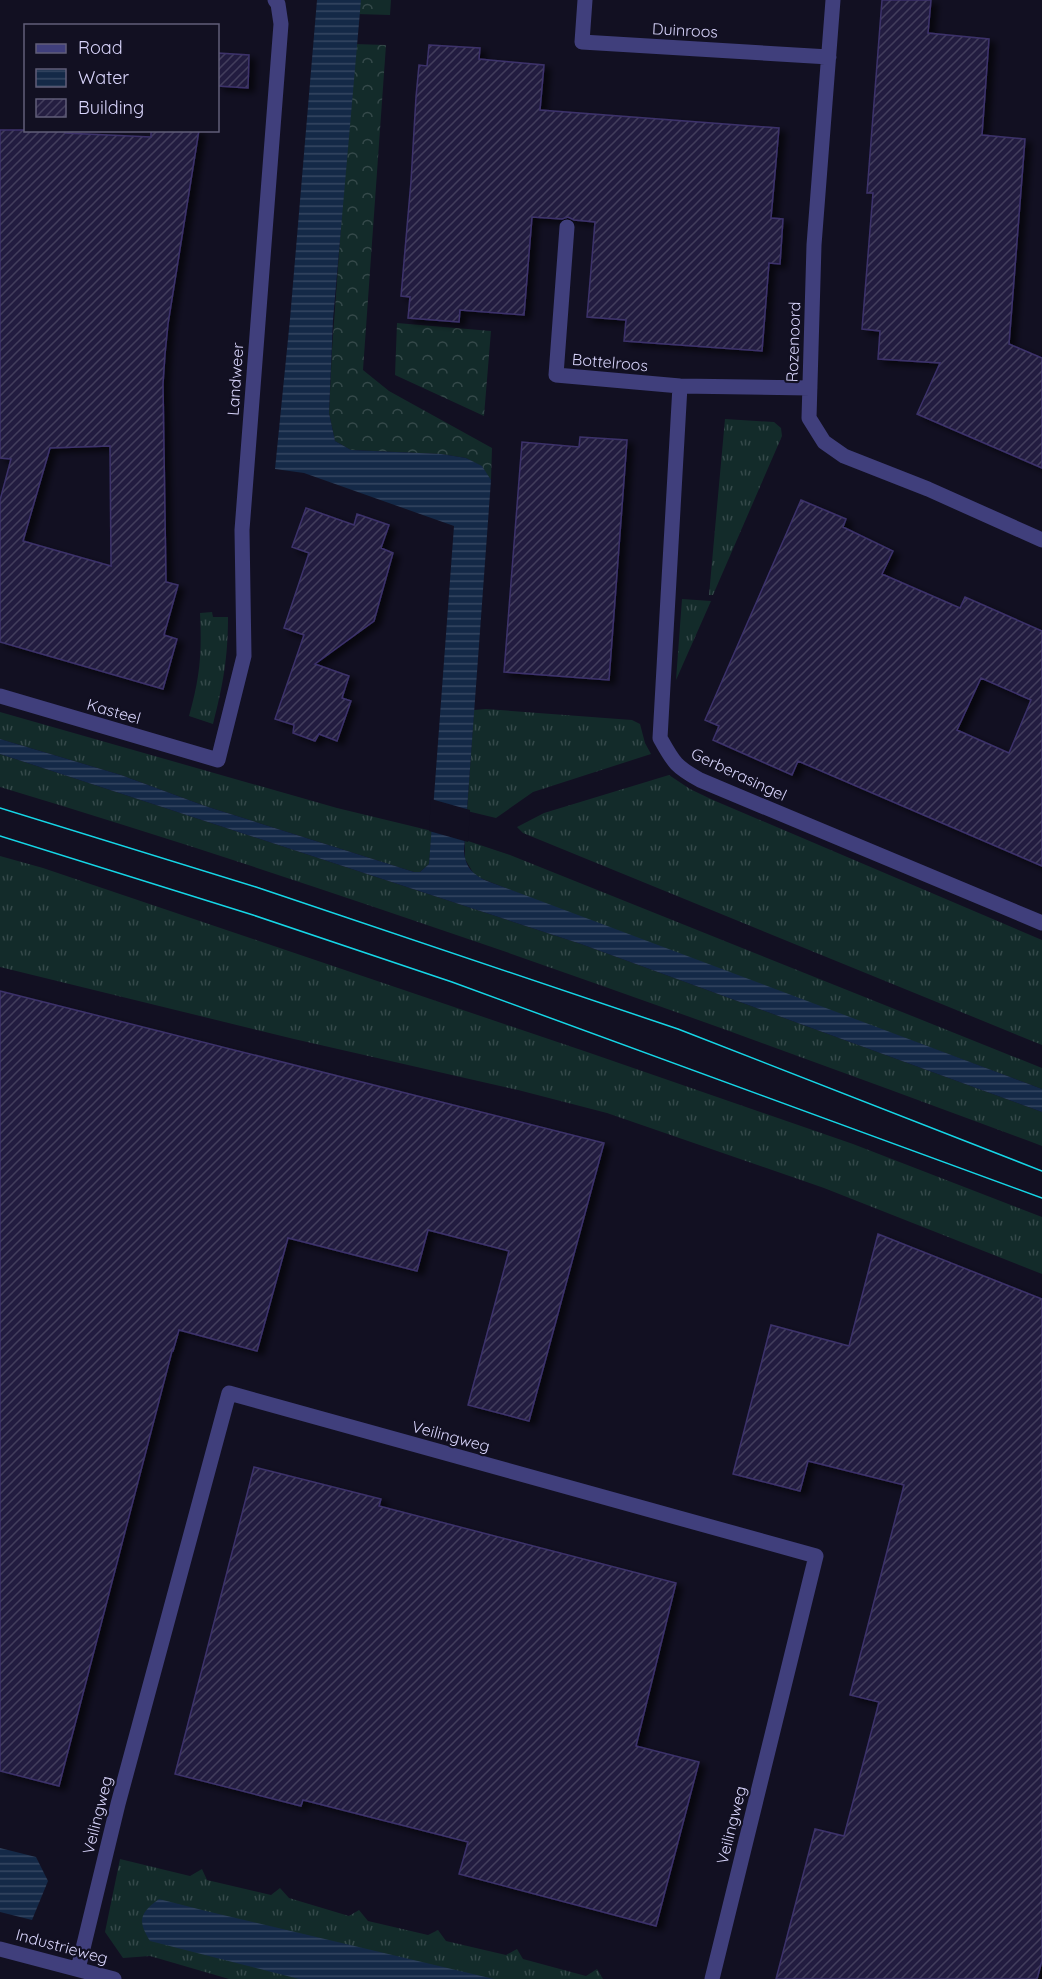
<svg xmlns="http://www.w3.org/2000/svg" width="1042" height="1979" viewBox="0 0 1042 1979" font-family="Quicksand,sans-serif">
<defs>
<pattern id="grass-tufts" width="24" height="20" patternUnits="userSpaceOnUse" patternTransform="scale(1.5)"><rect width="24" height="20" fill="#132b2a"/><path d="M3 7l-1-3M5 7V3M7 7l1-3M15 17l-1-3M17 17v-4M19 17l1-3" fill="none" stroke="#35494a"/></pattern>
<pattern id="forest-crowns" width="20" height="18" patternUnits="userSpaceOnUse" patternTransform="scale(1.5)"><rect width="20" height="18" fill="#132b2a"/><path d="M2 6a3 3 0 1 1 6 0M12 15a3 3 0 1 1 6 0" fill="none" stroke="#35494a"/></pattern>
<pattern id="water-rules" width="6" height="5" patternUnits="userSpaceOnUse" patternTransform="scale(1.5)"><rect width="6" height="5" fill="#142947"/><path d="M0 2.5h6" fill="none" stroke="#354762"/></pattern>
<pattern id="building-hatch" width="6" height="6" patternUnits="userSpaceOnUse" patternTransform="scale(1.5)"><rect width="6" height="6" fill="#241e41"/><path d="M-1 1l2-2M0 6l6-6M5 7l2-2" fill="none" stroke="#433e5d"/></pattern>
<filter id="shadow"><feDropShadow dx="6" dy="4" stdDeviation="3" flood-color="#0009"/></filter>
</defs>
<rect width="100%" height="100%" fill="#121022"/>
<path fill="url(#grass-tufts)" d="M 725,419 L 774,422 L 781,428 L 782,436 L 713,595 L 709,595 Z
M 682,599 L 711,601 L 676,680 Z
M 212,612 L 213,617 L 228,617 C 228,658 223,685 213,724 L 189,716 C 200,677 202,654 200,613 Z
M 486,709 L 632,720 L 640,724 L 645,743 L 651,754 L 533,792 L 496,818 L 467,811 L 474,710 Z
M 0,712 L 337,808 L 432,831 L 429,864 L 420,872 L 414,872 L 205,806 L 121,775 L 0,739 Z
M 0,754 L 581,944 L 1042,1112 L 1042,1146 C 698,1018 352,893 0,787 Z
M 669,775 L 690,789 L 713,800 L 1042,940 L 1042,1045 L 523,833 L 517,827 L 544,813 Z
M 465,840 L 510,855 L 1042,1068 L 1042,1089 L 589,921 L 475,876 L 465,859 Z
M 0,856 L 43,868 L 590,1053 L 853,1144 L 1042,1217 L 1042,1274 L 824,1188 L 607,1113 L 518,1090 L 294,1039 L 0,967 Z
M 120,1859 L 190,1876 L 202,1869 L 207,1880 L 271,1895 L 280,1888 L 289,1898 L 349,1916 L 359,1910 L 368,1921 L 428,1935 L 438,1930 L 446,1941 L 506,1955 L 517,1949 L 523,1959 L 586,1976 L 597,1969 L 603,1979 L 229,1979 L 150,1956 L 123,1958 L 105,1932 Z"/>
<path fill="url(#forest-crowns)" d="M 357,0 L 391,0 L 390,15 L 356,14 Z
M 354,44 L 386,45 L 363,370 L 389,391 L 492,448 L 491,480 L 481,466 L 466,458 L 441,454 L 351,450 L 335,441 L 329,413 L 332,350 Z
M 397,323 L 491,331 L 484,416 L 395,375 Z"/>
<path fill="url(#water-rules)" d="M 317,0 L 361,0 L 333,320 L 329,413 L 335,441 L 351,450 L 441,454 L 466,458 L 482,466 L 491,480 L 464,851 C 465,867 473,875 487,881 L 1042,1089 L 1042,1112 L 581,944 L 0,754 L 0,739 L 121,775 L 205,806 L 414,872 L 420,872 L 429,864 L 454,526 L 304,473 L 275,469 L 290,319 Z
M 0,1848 L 36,1857 L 48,1881 L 32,1920 L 0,1912 Z
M 159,1899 L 206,1911 L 494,1979 L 299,1979 L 150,1941 C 137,1920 140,1913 159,1899 Z"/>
<path fill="#121022" d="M 431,799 L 470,810 L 468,842 L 429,831 Z"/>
<path fill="url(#building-hatch)" stroke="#3c326b" stroke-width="1.5" fill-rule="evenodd" filter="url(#shadow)" d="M 882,0 L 931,0 L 928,33 L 989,39 L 982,135 L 1025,139 L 1009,344 L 1042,358 L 1042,468 L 917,414 L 940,363 L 878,359 L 880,331 L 862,329 L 873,193 L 867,193 Z
M 429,45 L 480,48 L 479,59 L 544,65 L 540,110 L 779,128 L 771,218 L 783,219 L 780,264 L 769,263 L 762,351 L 624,341 L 626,320 L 587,317 L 595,222 L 574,220 L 568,217 L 562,219 L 532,217 L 524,315 L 460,310 L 459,322 L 408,318 L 410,297 L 401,296 L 411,181 L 416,97 L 419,65 L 427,66 Z
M 218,53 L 249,55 L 248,88 L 218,86 Z
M 0,130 L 65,130 L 65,133 L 151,137 L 151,130 L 199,130 L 168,324 L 165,354 L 163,384 L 166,582 L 178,585 L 164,635 L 177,639 L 163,689 L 0,642 L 0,500 L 11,459 L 0,458 ZM 110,446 L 111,566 L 23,541 L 50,448 Z
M 580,437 L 627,440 L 609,680 L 504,672 L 522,442 L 579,447 Z
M 801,500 L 846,519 L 843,527 L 893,551 L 882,574 L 960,608 L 965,597 L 1042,631 L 1042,866 L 798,761 L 792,775 L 713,740 L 719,726 L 705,720 ZM 981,678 L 1031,700 L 1009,753 L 957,730 Z
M 306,508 L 354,525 L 357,514 L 389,525 L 381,548 L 393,553 L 374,621 L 315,664 L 349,676 L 342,698 L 351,701 L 337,741 L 319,734 L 315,741 L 293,733 L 294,725 L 275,719 L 304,635 L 284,628 L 309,553 L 292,547 Z
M 0,991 L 604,1143 L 529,1421 L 468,1405 L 509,1251 L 428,1230 L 417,1271 L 288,1238 L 257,1351 L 179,1330 L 173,1351 L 172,1351 L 59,1786 L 0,1771 Z
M 878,1234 L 1042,1299 L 1042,1961 L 1037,1979 L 776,1979 L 815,1829 L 844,1836 L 865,1756 L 879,1702 L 850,1695 L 904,1485 L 808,1461 L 800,1491 L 733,1474 L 771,1325 L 849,1346 Z
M 254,1467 L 381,1499 L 379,1506 L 676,1583 L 636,1746 L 699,1762 L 656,1926 L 459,1874 L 468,1842 L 303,1800 L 301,1806 L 175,1774 Z"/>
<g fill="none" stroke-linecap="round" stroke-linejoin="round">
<path stroke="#403f7c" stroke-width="15" d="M 585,0 L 582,42 L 829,57
M 833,0 L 814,245 L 809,418 L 824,442 L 844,456 L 928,489 L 1042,540
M 567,227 L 556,375 L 680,386 L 810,388
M 680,386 L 660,738 C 674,763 675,766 700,780 L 1042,923
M 0,696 L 218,760 L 244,656 L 242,530 L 281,24 L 278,4 L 275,0
M 0,1949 L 114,1979
M 78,1969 L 118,1804 L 229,1393 L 816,1556 L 712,1979"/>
<path stroke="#15d6e6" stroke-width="1.5" d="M 0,808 L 256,887 L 678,1029 L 1042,1171
M 0,836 L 253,915 L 452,982 L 1042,1198"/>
</g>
<g text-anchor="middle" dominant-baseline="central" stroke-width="4.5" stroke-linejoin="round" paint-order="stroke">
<g font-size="16" fill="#d8d4fb" stroke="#121022">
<text transform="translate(685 30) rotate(3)">Duinroos</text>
<text transform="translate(793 342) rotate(-88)">Rozenoord</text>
<text transform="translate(610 362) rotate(5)">Bottelroos</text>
<text transform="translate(235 379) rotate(-86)">Landweer</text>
<text transform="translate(114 711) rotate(16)">Kasteel</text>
<text transform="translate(739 774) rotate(25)">Gerberasingel</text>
<text transform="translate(451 1436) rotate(15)">Veilingweg</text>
<text transform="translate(97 1815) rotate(-76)">Veilingweg</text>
<text transform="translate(731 1825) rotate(-76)">Veilingweg</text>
<text transform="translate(62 1946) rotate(15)">Industrieweg</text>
</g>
</g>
<rect x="24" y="24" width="195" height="108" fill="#121022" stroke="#615e79" stroke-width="1.5"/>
<rect x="36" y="44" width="30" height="9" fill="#403f7c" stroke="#615e79" stroke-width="1.5"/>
<text x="78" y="54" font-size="18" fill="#d8d4fb">Road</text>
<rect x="36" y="69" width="30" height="18" fill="url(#water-rules)" stroke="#615e79" stroke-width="1.5"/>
<text x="78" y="84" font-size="18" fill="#d8d4fb">Water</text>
<rect x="36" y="99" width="30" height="18" fill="url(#building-hatch)" stroke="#615e79" stroke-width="1.5"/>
<text x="78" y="114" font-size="18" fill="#d8d4fb">Building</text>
</svg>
